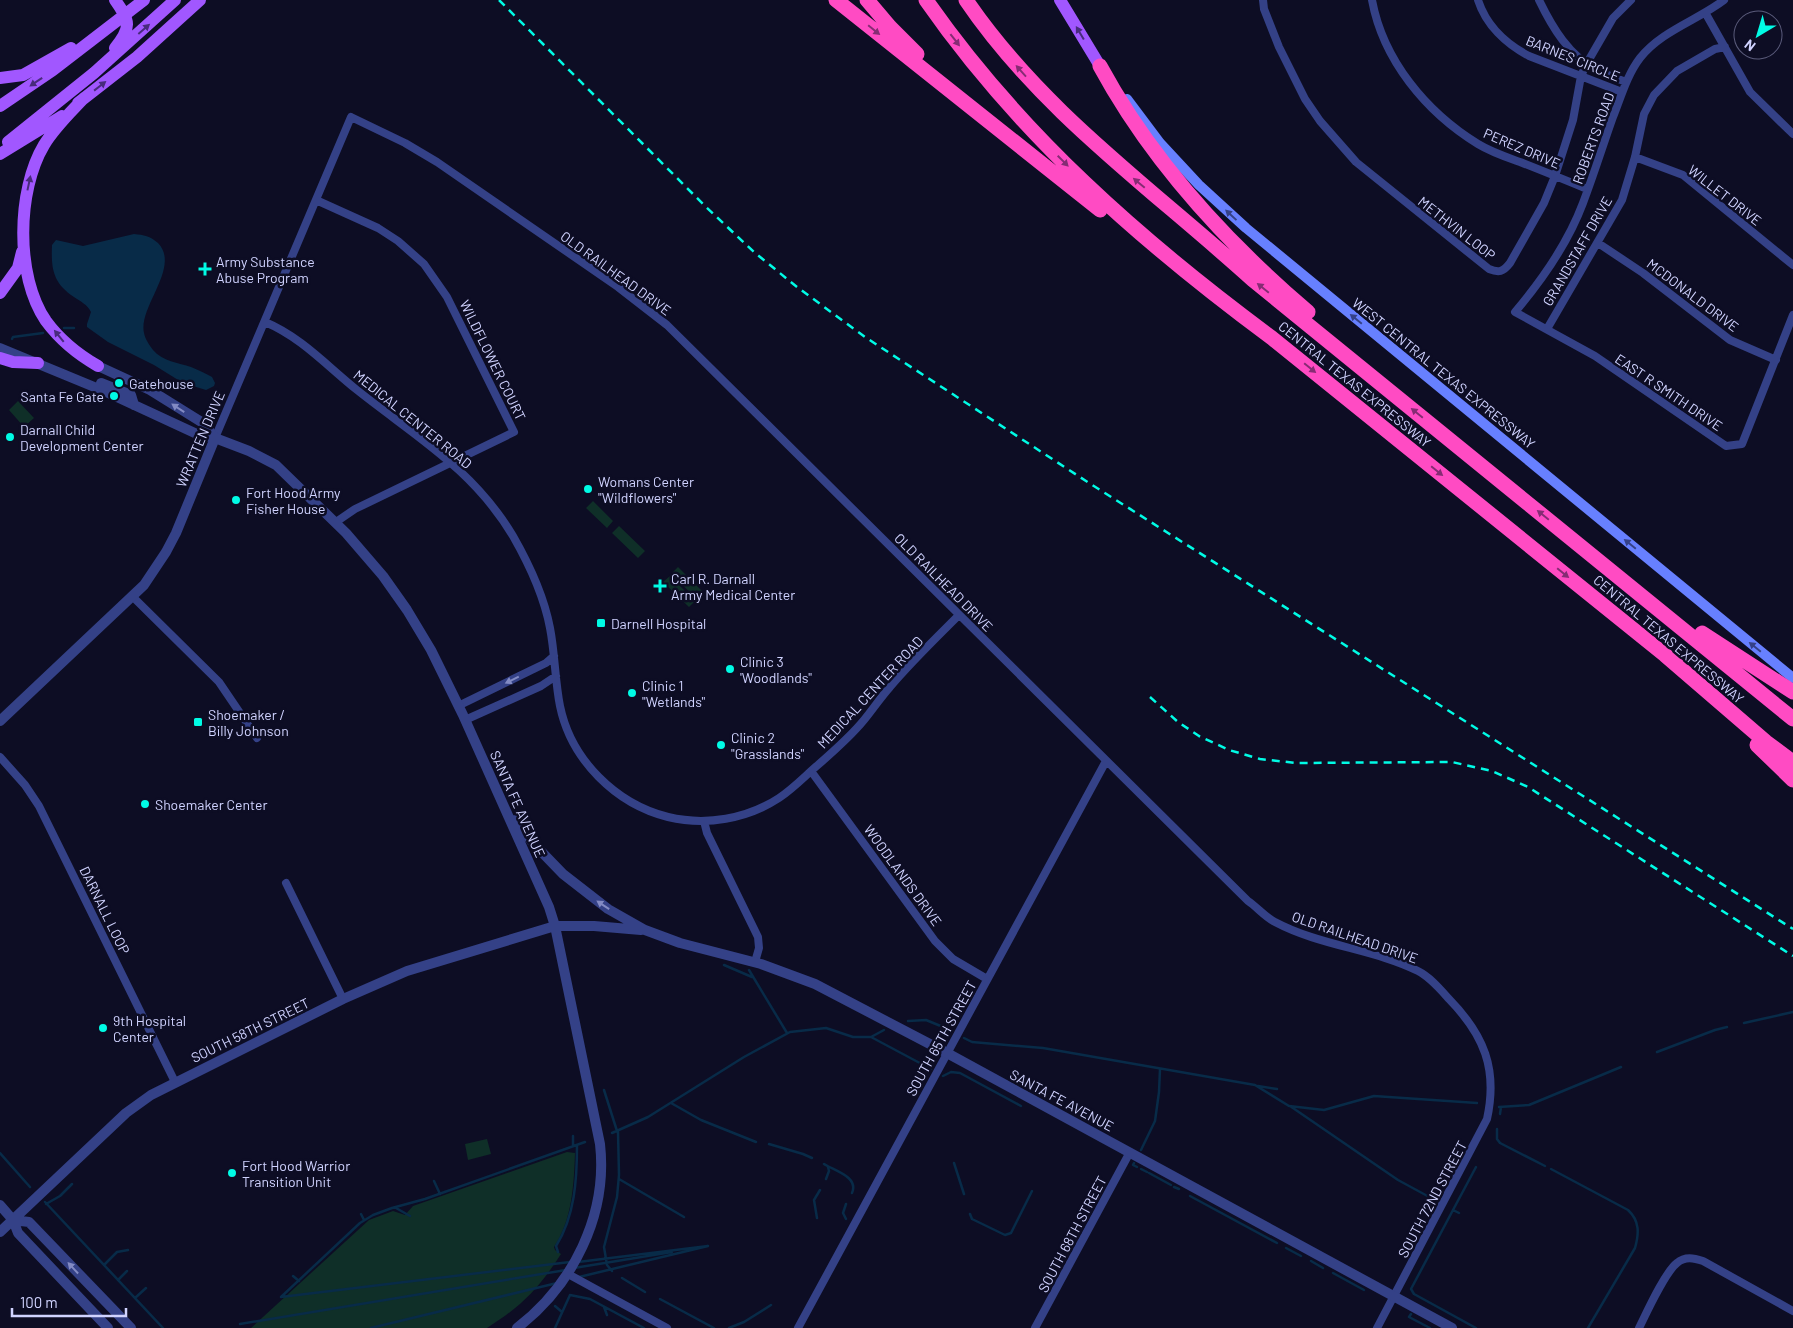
<svg xmlns="http://www.w3.org/2000/svg" width="1793" height="1328" viewBox="0 0 1793 1328" font-family="Barlow,sans-serif">
<rect width="100%" height="100%" fill="#0d0d24"/>
<path fill="#0f2f28" d="M 18,401 L 34,418 L 24,427 L 9,410 Z
M 593,501 L 613,521 L 607,528 L 586,508 Z
M 619,526 L 645,551 L 638,558 L 612,533 Z
M 678,567 L 703,592 L 697,599 L 671,574 Z
M 670,576 L 695,601 L 689,607 L 663,582 Z
M 487,1139 L 491,1154 L 468,1160 L 465,1144 Z
M 567,1152 L 575,1153 C 574,1184 572,1221 554,1247 L 555,1250 L 561,1254 C 539,1288 522,1306 487,1328 L 251,1328 L 369,1220 L 393,1211 L 405,1215 L 413,1206 Z"/>
<path fill="#082b48" d="M 134,234 C 144,235 150,236 158,243 C 181,267 138,307 144,333 C 145,339 150,346 153,350 C 162,361 179,363 191,367 C 199,370 206,374 212,377 L 215,383 L 214,386 L 206,390 L 183,383 L 154,365 L 108,342 L 87,327 L 87,324 L 91,312 C 87,304 81,302 74,297 C 53,283 51,269 52,245 L 56,240 L 83,246 Z"/>
<g fill="none" stroke-linecap="round" stroke-linejoin="round">
<path stroke="#082b48" stroke-width="2.5" d="M 64,328 L 74,328
M 12,339 L 13,337 L 43,333
M 724,965 L 752,977
M 749,970 L 787,1033
M 908,1021 L 926,1020 L 948,1029
M 1744,1023 L 1793,1012
M 871,1037 L 931,1069
M 964,1038 L 972,1042 L 1043,1048 L 1255,1085 L 1289,1106 L 1324,1110 L 1374,1096 L 1477,1103
M 1657,1052 L 1715,1030 L 1727,1027
M 943,1076 L 951,1072 L 960,1073 L 1021,1106
M 1258,1086 L 1277,1089
M 604,1090 L 617,1131
M 671,1103 L 701,1120 L 756,1142
M 1290,1106 L 1398,1180 L 1433,1199
M 1499,1107 L 1529,1105 L 1621,1067
M 1500,1114 L 1501,1107
M 1497,1129 L 1497,1139 L 1500,1143 L 1545,1166
M 612,1133 L 648,1117 L 744,1057 L 790,1032 L 826,1028 L 853,1037 L 871,1037 L 884,1030
M 573,1136 L 573,1146
M 769,1144 L 803,1154 L 812,1158
M 1141,1150 L 1155,1121 L 1159,1092 L 1160,1069
M 0,1153 L 30,1187
M 954,1163 L 964,1194
M 1134,1163 L 1133,1165 L 1137,1167
M 824,1164 C 835,1171 859,1177 852,1193
M 1141,1169 L 1147,1172
M 1551,1169 L 1628,1210 C 1640,1221 1639,1234 1635,1248 L 1588,1328
M 1149,1173 L 1171,1185
M 619,1179 L 684,1217
M 826,1179 L 829,1171 L 828,1167
M 434,1181 L 440,1194
M 1174,1187 L 1179,1189
M 1190,1196 L 1277,1243
M 45,1202 L 163,1328
M 46,1204 L 60,1196 L 72,1184
M 396,1208 L 410,1216
M 1453,1210 L 1476,1167
M 1459,1213 L 1453,1210 L 1411,1289 L 1414,1294 L 1476,1328
M 361,1214 L 364,1220
M 970,1214 L 972,1219 L 1005,1235 L 1011,1233 L 1032,1191
M 817,1218 L 814,1200 L 820,1190
M 846,1219 L 843,1213 L 846,1204
M 1286,1248 L 1301,1256
M 558,1252 L 556,1246 C 575,1216 577,1179 577,1145
M 1311,1261 L 1323,1268
M 570,1262 L 281,1297 L 360,1223 L 373,1215 L 392,1208 L 425,1199 L 585,1142
M 578,1262 L 708,1246 L 579,1277
M 104,1265 L 117,1252 L 128,1250
M 574,1268 L 672,1252
M 612,1271 L 607,1265 L 604,1247 L 617,1197 L 619,1175 L 618,1132
M 1333,1273 L 1364,1290
M 293,1276 L 299,1281
M 622,1278 L 645,1292
M 118,1280 L 127,1271
M 570,1295 L 590,1299 L 644,1328
M 135,1298 L 146,1288
M 660,1299 L 714,1328
M 555,1306 L 562,1312
M 604,1307 L 607,1315
M 1411,1314 L 1409,1317 L 1430,1328
M 240,1324 L 566,1270
M 371,1328 L 557,1283
M 555,1328 L 570,1295
M 729,1328 L 744,1322 L 771,1305"/>
<path stroke="#344187" stroke-width="8" d="M 1263,0 L 1264,9 L 1279,47 L 1305,99 L 1320,121 L 1356,162 L 1489,269 C 1499,273 1503,272 1510,263 L 1544,203 L 1555,176 L 1573,120 L 1581,76 L 1587,63 L 1613,18 L 1631,0
M 1372,0 C 1383,60 1426,112 1478,144 C 1491,152 1506,157 1520,162 C 1543,171 1565,180 1587,189
M 1478,0 C 1486,25 1506,44 1529,56 L 1622,92
M 1539,0 C 1552,27 1569,56 1597,70 C 1607,75 1617,78 1626,82
M 1724,0 C 1698,20 1661,31 1640,58 C 1627,75 1621,97 1613,117 C 1603,145 1594,174 1583,203 C 1568,243 1543,279 1515,312 L 1595,356 L 1726,446 L 1742,444 L 1793,315
M 1706,14 L 1750,92 L 1793,134
M 1635,157 L 1683,175 L 1793,265
M 316,200 L 378,228 L 398,241 L 424,264 L 447,297 L 514,432 L 355,509 L 336,522
M 1598,243 L 1643,273 L 1730,340 L 1776,360
M 265,322 C 301,337 327,366 357,390 C 416,437 473,469 513,536 C 529,564 544,596 550,628 C 555,654 555,681 560,706 C 571,760 616,804 668,817 C 706,826 747,819 779,798 C 794,788 806,775 819,764 C 835,750 851,736 864,720 C 873,709 881,697 890,687 C 912,661 936,638 959,615
M 1547,329 L 1622,200 L 1635,157 L 1644,114 L 1654,95 L 1677,71 L 1715,49 L 1725,47
M 215,438 L 351,117 L 405,143 L 437,162 L 618,287 L 667,325 L 1248,901 C 1257,907 1265,917 1275,922 C 1320,946 1374,949 1418,971 C 1430,977 1440,989 1449,999 C 1484,1035 1498,1069 1487,1119 L 1377,1328
M 133,597 L 219,682 L 257,738
M 458,706 L 546,663 L 554,656
M 465,720 L 541,686 L 556,676
M 0,757 L 25,785 L 39,806 L 175,1082
M 811,771 L 935,941 L 953,959 L 987,979
M 704,821 L 707,833 L 758,937 L 759,948 L 755,962
M 286,883 L 343,999
M 568,1274 L 667,1328
M 798,1328 L 1106,761
M 1035,1328 L 1130,1152
M 1639,1328 C 1646,1314 1665,1272 1677,1263 C 1685,1256 1694,1258 1703,1261 L 1793,1311"/>
<path stroke="#344187" stroke-width="10" d="M 0,348 L 104,391 L 199,435 L 215,438 L 249,451 L 276,465 L 346,533 L 383,576 L 407,610 L 431,650 L 463,715 L 549,907 L 555,926 L 600,1144 C 608,1215 573,1285 517,1328
M 98,366 L 150,390 L 203,423 L 215,438
M 101,383 L 131,395 L 134,405
M 0,721 L 144,585 L 166,552 L 176,533 L 215,438
M 515,820 L 533,843 L 563,874 L 608,909 L 645,930 L 680,943 L 761,964 L 815,984 L 947,1053 L 1452,1328
M 0,1205 L 13,1220 L 18,1233 L 108,1328
M 13,1220 L 29,1222 L 131,1328
M 0,1232 L 126,1113 L 151,1095 L 343,999 L 407,971 L 555,926 L 594,926 L 641,930"/>
<path stroke="#6780ff" stroke-width="10" d="M 1127,99 L 1160,143 L 1199,185 L 1246,228 L 1793,678"/>
<path stroke="#a157ff" stroke-width="12" d="M 1060,0 L 1100,66
M 115,48 C 132,27 130,21 115,0
M 0,78 L 23,75 L 71,48
M 84,98 C 70,113 55,127 44,145 C 17,190 15,276 46,321 C 60,340 77,354 98,366
M 78,103 L 137,57 L 200,0
M 0,106 L 53,70 L 144,0
M 8,142 L 94,73 L 175,0
M 0,154 L 62,116
M 0,293 L 18,268 L 22,252
M 0,358 L 13,362 L 38,363"/>
<path stroke="#ff4bc3" stroke-width="15" d="M 836,0 L 1100,210
M 867,0 L 890,27 L 917,54
M 926,0 C 1020,135 1141,241 1272,338 L 1665,655 L 1766,742 L 1793,762
M 966,0 C 1042,112 1154,190 1253,280 L 1793,719
M 1100,66 C 1152,162 1226,242 1308,312
M 1702,633 L 1793,692
M 1757,745 L 1793,780"/>
<path stroke="#00fbe5" stroke-width="2.5" stroke-dasharray="8 6" stroke-linecap="butt" d="M 499,0 L 705,206 L 754,252 L 797,287 L 865,337 L 1086,481 L 1793,929
M 1150,697 L 1178,722 L 1199,736 L 1229,750 L 1260,759 L 1296,763 L 1452,762 L 1492,771 L 1528,787 L 1793,956"/>
</g>
<defs><path id="oneway-solid" d="M-6-.8H1V-3.2L6.5 0L1 3.2V.8H-6Z" transform="scale(1.25)"/></defs>
<g fill="#482b7c">
<use href="#oneway-solid" transform="translate(144 29) rotate(-41)"/>
<use href="#oneway-solid" transform="translate(1080 33) rotate(-121)"/>
<use href="#oneway-solid" transform="translate(36 82) rotate(146)"/>
<use href="#oneway-solid" transform="translate(100 86) rotate(-38)"/>
<use href="#oneway-solid" transform="translate(29 183) rotate(-78)"/>
<use href="#oneway-solid" transform="translate(59 336) rotate(-129)"/>
</g>
<g fill="#862c74">
<use href="#oneway-solid" transform="translate(874 30) rotate(39)"/>
<use href="#oneway-solid" transform="translate(955 40) rotate(52)"/>
<use href="#oneway-solid" transform="translate(1021 71) rotate(-132)"/>
<use href="#oneway-solid" transform="translate(1063 161) rotate(45)"/>
<use href="#oneway-solid" transform="translate(1139 183) rotate(-140)"/>
<use href="#oneway-solid" transform="translate(1263 288) rotate(-141)"/>
<use href="#oneway-solid" transform="translate(1310 368) rotate(39)"/>
<use href="#oneway-solid" transform="translate(1417 413) rotate(-141)"/>
<use href="#oneway-solid" transform="translate(1437 471) rotate(39)"/>
<use href="#oneway-solid" transform="translate(1543 515) rotate(-141)"/>
<use href="#oneway-solid" transform="translate(1563 573) rotate(39)"/>
</g>
<g fill="#354187">
<use href="#oneway-solid" transform="translate(1231 215) rotate(-137)"/>
<use href="#oneway-solid" transform="translate(1356 319) rotate(-141)"/>
<use href="#oneway-solid" transform="translate(1630 544) rotate(-141)"/>
<use href="#oneway-solid" transform="translate(1755 647) rotate(-141)"/>
</g>
<g fill="#828ac3">
<use href="#oneway-solid" transform="translate(178 408) rotate(-147)"/>
<use href="#oneway-solid" transform="translate(512 680) rotate(154)"/>
<use href="#oneway-solid" transform="translate(603 905) rotate(-146)"/>
<use href="#oneway-solid" transform="translate(73 1268) rotate(-133)"/>
</g>
<g fill="#00fbe5" stroke="#0d0d24" stroke-width="2">
<path d="M202.5 261.5h5v5h5v5h-5v5h-5v-5h-5v-5h5z"/>
<circle cx="119" cy="383" r="5"/>
<circle cx="114" cy="396" r="5"/>
<circle cx="10" cy="437" r="5"/>
<circle cx="588" cy="489" r="5"/>
<circle cx="236" cy="500" r="5"/>
<path d="M657.5 578.5h5v5h5v5h-5v5h-5v-5h-5v-5h5z"/>
<rect x="596" y="618" width="10" height="10" rx="2.5"/>
<circle cx="730" cy="669" r="5"/>
<circle cx="632" cy="693" r="5"/>
<rect x="193" y="717" width="10" height="10" rx="2.5"/>
<circle cx="721" cy="745" r="5"/>
<circle cx="145" cy="804" r="5"/>
<circle cx="103" cy="1028" r="5"/>
<circle cx="232" cy="1173" r="5"/>
</g>
<g text-anchor="middle" dominant-baseline="central" stroke-width="5" stroke-linejoin="round" paint-order="stroke">
<g font-size="14" fill="#d0d3ff" stroke="#0d0d24">
<text transform="translate(1573 58) rotate(22)">BARNES CIRCLE</text>
<text transform="translate(1593 138) rotate(-70)">ROBERTS ROAD</text>
<text transform="translate(1522 148) rotate(23)">PEREZ DRIVE</text>
<text transform="translate(1725 195) rotate(38)">WILLET DRIVE</text>
<text transform="translate(1457 228) rotate(38)">METHVIN LOOP</text>
<text transform="translate(1577 251) rotate(-60)">GRANDSTAFF DRIVE</text>
<text transform="translate(616 273) rotate(36)">OLD RAILHEAD DRIVE</text>
<text transform="translate(1693 295) rotate(37)">MCDONALD DRIVE</text>
<text transform="translate(493 360) rotate(64)">WILDFLOWER COURT</text>
<text transform="translate(1444 373) rotate(39)">WEST CENTRAL TEXAS EXPRESSWAY</text>
<text transform="translate(1355 384) rotate(39)">CENTRAL TEXAS EXPRESSWAY</text>
<text transform="translate(1669 392) rotate(34)">EAST R SMITH DRIVE</text>
<text transform="translate(413 419) rotate(39)">MEDICAL CENTER ROAD</text>
<text transform="translate(200 439) rotate(-67)">WRATTEN DRIVE</text>
<text transform="translate(944 582) rotate(45)">OLD RAILHEAD DRIVE</text>
<text transform="translate(1669 639) rotate(40)">CENTRAL TEXAS EXPRESSWAY</text>
<text transform="translate(870 692) rotate(-47)">MEDICAL CENTER ROAD</text>
<text transform="translate(518 804) rotate(66)">SANTA FE AVENUE</text>
<text transform="translate(903 875) rotate(54)">WOODLANDS DRIVE</text>
<text transform="translate(105 910) rotate(64)">DARNALL LOOP</text>
<text transform="translate(1355 937) rotate(19)">OLD RAILHEAD DRIVE</text>
<text transform="translate(250 1030) rotate(-26)">SOUTH 58TH STREET</text>
<text transform="translate(941 1038) rotate(-61)">SOUTH 65TH STREET</text>
<text transform="translate(1062 1100) rotate(28)">SANTA FE AVENUE</text>
<text transform="translate(1432 1199) rotate(-62)">SOUTH 72ND STREET</text>
<text transform="translate(1072 1234) rotate(-62)">SOUTH 68TH STREET</text>
</g>
<g font-size="14" fill="#d0d3ff" stroke="#0d0d24" text-anchor="start">
<text x="216" y="261">Army Substance<tspan x="216" dy="16">Abuse Program</tspan></text>
<text x="129" y="383">Gatehouse</text>
<text x="104" y="396" text-anchor="end">Santa Fe Gate</text>
<text x="20" y="429">Darnall Child<tspan x="20" dy="16">Development Center</tspan></text>
<text x="598" y="481">Womans Center<tspan x="598" dy="16">"Wildflowers"</tspan></text>
<text x="246" y="492">Fort Hood Army<tspan x="246" dy="16">Fisher House</tspan></text>
<text x="671" y="578">Carl R. Darnall<tspan x="671" dy="16">Army Medical Center</tspan></text>
<text x="611" y="623">Darnell Hospital</text>
<text x="740" y="661">Clinic 3<tspan x="740" dy="16">'Woodlands"</tspan></text>
<text x="642" y="685">Clinic 1<tspan x="642" dy="16">"Wetlands"</tspan></text>
<text x="208" y="714">Shoemaker /<tspan x="208" dy="16">Billy Johnson</tspan></text>
<text x="731" y="737">Clinic 2<tspan x="731" dy="16">"Grasslands"</tspan></text>
<text x="155" y="804">Shoemaker Center</text>
<text x="113" y="1020">9th Hospital<tspan x="113" dy="16">Center</tspan></text>
<text x="242" y="1165">Fort Hood Warrior<tspan x="242" dy="16">Transition Unit</tspan></text>
</g>
</g>
<g transform="translate(1758 35) rotate(218)"><circle r="24" fill="#0d0d24" stroke="#5b5c7c"/>
<path d="M0-4L9 19L0 12L-9 19Z" fill="#00fbe5"/>
<text y="-8" font-size="14" font-weight="bold" text-anchor="middle" fill="#d0d3ff">N</text>
</g>
<path d="M12 1308v8h114v-8" fill="none" stroke="#d0d3ff" stroke-width="2.5"/>
<text x="20" y="1308" font-size="15" fill="#d0d3ff" stroke="#0d0d24" stroke-width="4" paint-order="stroke">100 m</text>
</svg>
